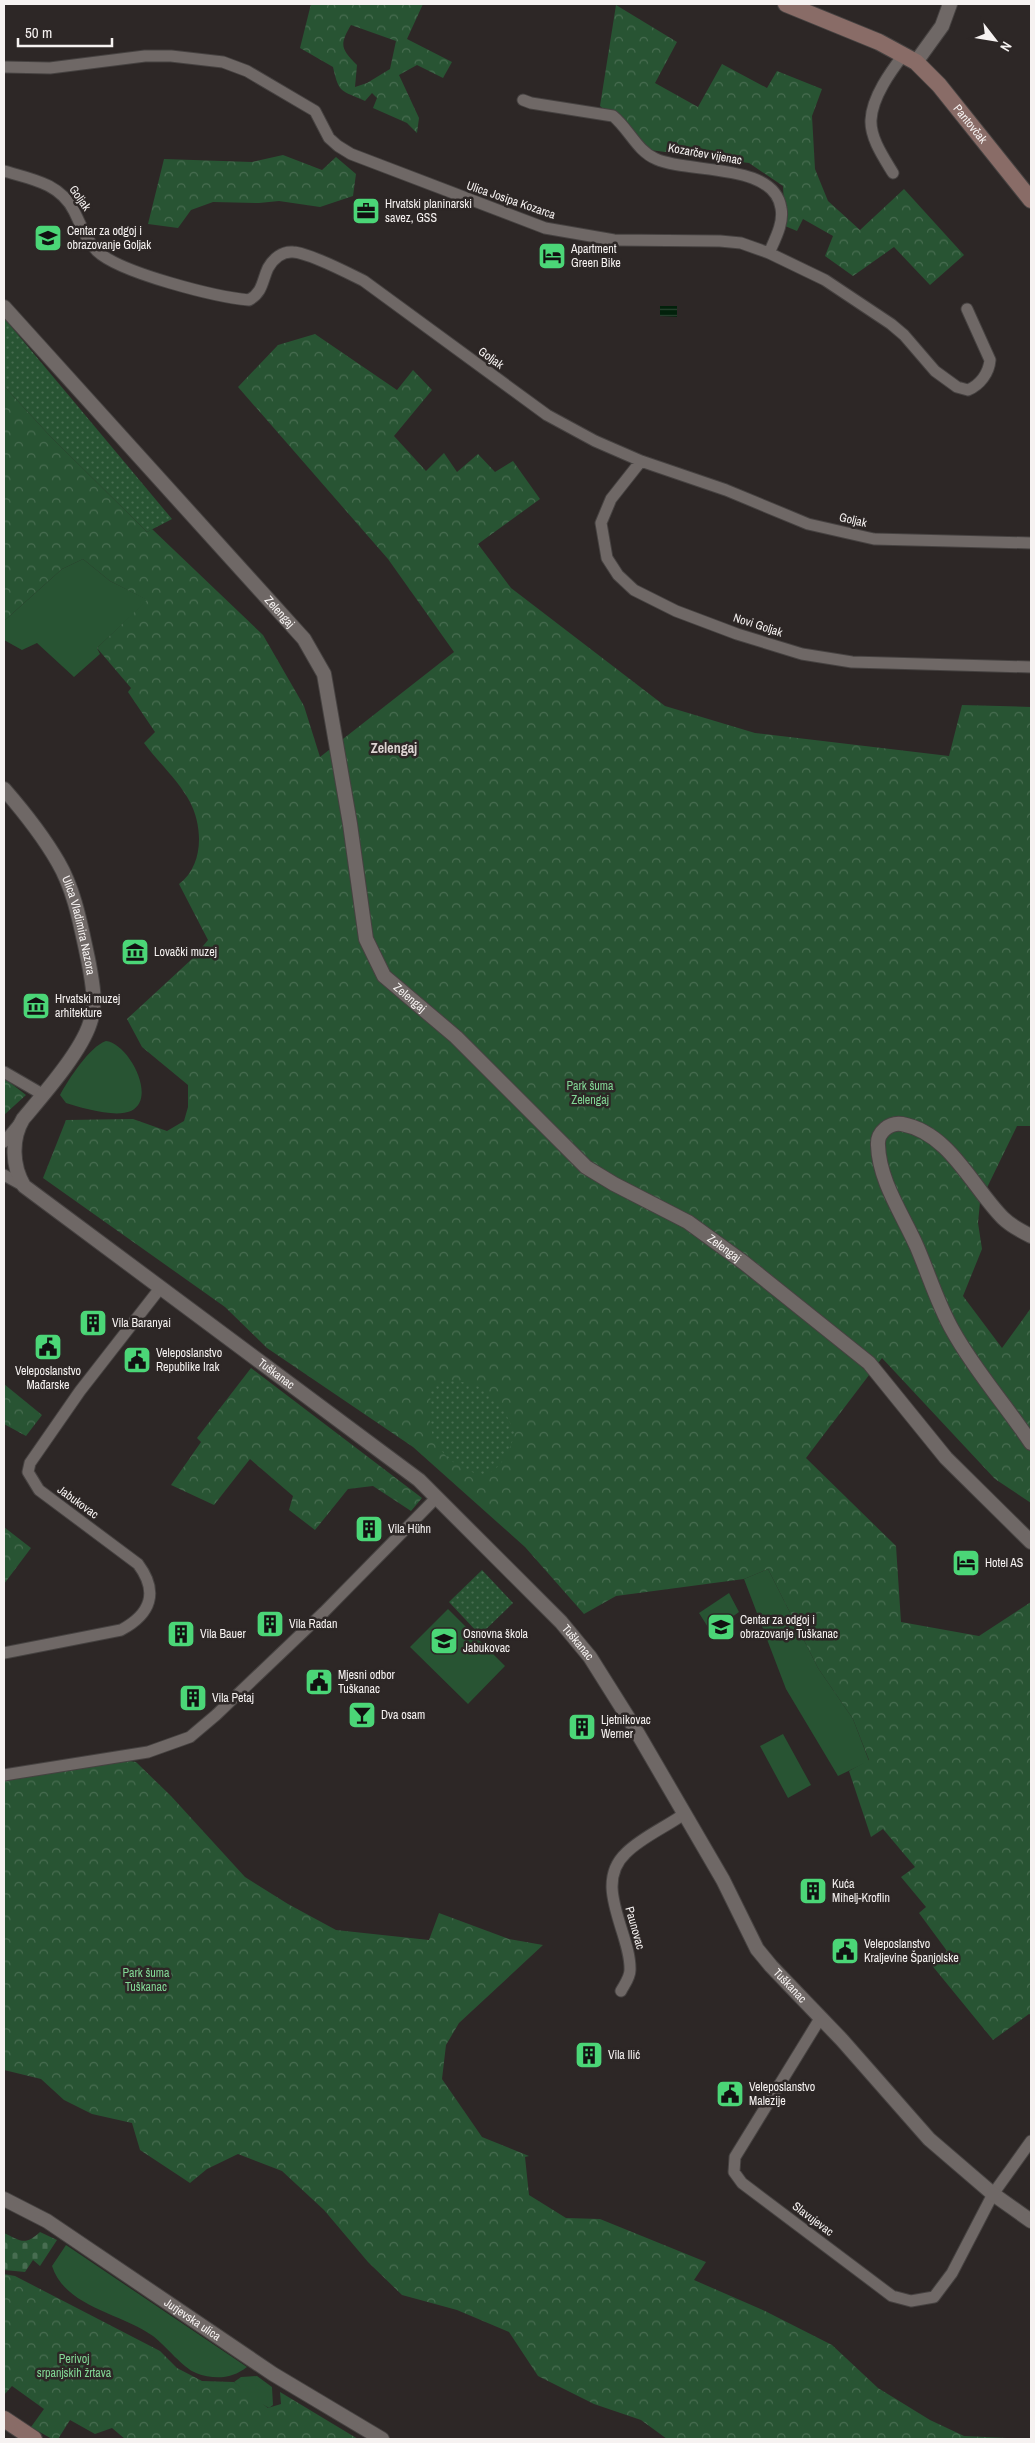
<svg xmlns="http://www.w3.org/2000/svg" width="1035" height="2443" viewBox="0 0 1035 2443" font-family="'Archivo Narrow',sans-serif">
<defs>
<pattern id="forest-crowns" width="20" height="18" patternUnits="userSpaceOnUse" patternTransform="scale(1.25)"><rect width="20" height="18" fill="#285433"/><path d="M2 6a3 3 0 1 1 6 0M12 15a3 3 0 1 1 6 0" fill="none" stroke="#486d51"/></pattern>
<pattern id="cemetery-stones" width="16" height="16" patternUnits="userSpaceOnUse" patternTransform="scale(1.25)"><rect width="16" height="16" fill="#285433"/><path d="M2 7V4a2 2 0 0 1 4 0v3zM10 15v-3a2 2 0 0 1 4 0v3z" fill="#486d51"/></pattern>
<pattern id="park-dots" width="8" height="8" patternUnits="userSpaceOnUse" patternTransform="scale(1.25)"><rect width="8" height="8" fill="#285433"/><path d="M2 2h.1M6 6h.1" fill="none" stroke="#486d51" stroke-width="1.8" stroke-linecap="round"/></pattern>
<pattern id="water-rules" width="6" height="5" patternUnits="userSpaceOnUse" patternTransform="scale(1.25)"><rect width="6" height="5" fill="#02210b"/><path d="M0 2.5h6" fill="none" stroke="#28422f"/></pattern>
</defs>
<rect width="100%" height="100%" fill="#2d2726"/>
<path fill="#285433" d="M 83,559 L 110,581 L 148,600 L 97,648 L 100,654 L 74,677 L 37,643 L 22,650 L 4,640 L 4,621 L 62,569 Z
M 106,1041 C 128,1043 158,1098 131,1111 C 115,1118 82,1108 66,1103 L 60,1095 C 68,1080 90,1046 106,1041 Z
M 768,1569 L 818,1668 L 853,1719 L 869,1761 L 838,1776 L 786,1689 L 744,1579 Z
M 729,1593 L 739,1612 L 711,1632 L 699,1613 Z
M 448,1609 L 505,1666 L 468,1704 L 410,1647 Z
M 783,1734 L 811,1785 L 788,1798 L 760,1746 Z
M 66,2245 L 247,2367 C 232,2379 214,2380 196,2373 C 183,2368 166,2346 153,2336 C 121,2313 65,2307 52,2266 Z
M 257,2376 L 272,2387 L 273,2405 L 269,2408 L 255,2400 L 234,2382 L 241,2377 Z"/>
<path fill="url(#forest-crowns)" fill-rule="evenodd" d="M 311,4 L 423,4 L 407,39 L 452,62 L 443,78 L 417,65 L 399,75 L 419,118 L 417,133 L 407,123 L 373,108 L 377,98 L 372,93 L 365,101 C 341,90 339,94 333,67 L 300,48 ZM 351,25 L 396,41 L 390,69 L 367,83 L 355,87 L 357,65 C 341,49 339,45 351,25 Z
M 616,5 L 677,42 L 655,83 L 698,107 L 722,64 L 767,88 L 777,71 L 822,89 L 812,116 L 815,169 L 828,201 L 860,230 L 904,189 L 964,255 L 930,285 L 894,247 L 853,276 L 825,256 L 833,236 L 803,219 L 797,231 L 785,226 L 783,186 L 749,163 L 650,150 L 600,106 Z
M 283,155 L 322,170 L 336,157 L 356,174 L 353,196 L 320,207 L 279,201 L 259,203 L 213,202 L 191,210 L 178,228 L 148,224 L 164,159 L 252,162 Z
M 315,334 L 397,390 L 413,370 L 432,390 L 394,436 L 426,471 L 444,453 L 457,472 L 478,454 L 495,472 L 513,461 L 540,499 L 478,544 L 511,588 L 665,706 L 755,733 L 949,756 L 962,705 L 1031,707 L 1031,1126 L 1017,1126 L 980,1202 L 978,1223 L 982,1249 L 963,1296 L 1002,1348 L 1031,1308 L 1031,1503 L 995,1479 L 882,1358 L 806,1458 L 896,1546 L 901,1622 L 979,1636 L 1031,1602 L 1031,2015 L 1029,2014 L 993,2040 L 930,1963 L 947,1951 L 919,1913 L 926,1907 L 901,1877 L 915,1867 L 883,1829 L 871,1837 L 849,1771 L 869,1760 L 853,1719 L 818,1668 L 768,1569 L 744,1579 L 616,1596 L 584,1614 L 525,1547 L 413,1447 L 267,1348 L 225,1307 L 43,1178 L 66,1120 L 133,1119 L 167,1131 L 184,1121 L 188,1107 L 188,1085 L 142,1047 L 127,1019 L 193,958 L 208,940 L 179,884 C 204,865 203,827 190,802 C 179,781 158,762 144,743 L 155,732 L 128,692 L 131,688 L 97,648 L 147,600 L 110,581 L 83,559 L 62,569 L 4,621 L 4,386 L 50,436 L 147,532 L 152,529 L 263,635 L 304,706 L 320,757 L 454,652 L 388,559 L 238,387 L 278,345 Z
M 4,1078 L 26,1095 L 4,1115 Z
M 251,1368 L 422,1498 L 411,1511 L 373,1486 L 348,1489 L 315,1530 L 289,1510 L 293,1496 L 250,1459 L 214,1505 L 171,1485 L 201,1442 L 197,1438 Z
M 4,1384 L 42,1415 L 26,1436 L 4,1424 Z
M 4,1527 L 31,1548 L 4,1584 Z
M 124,1760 L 136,1762 L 171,1796 L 245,1877 L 288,1904 L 336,1930 L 429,1940 L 439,1913 L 509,1939 L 543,1945 L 459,2023 L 446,2045 L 442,2079 L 482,2137 L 529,2156 L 525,2157 L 529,2195 L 566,2218 L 600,2219 L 706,2262 L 694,2280 L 765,2311 L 832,2345 L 878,2388 L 930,2420 L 964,2436 L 1028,2439 L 667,2439 L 641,2420 L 594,2404 L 538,2376 L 509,2332 L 457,2310 L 402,2295 L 368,2262 L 324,2210 L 282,2171 L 238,2154 L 207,2169 L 190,2183 L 140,2150 L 132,2123 L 92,2114 L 64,2100 L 41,2079 L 4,2070 L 4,1781 Z
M 4,2274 L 15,2276 L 160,2351 L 177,2368 L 202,2381 L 234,2382 L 268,2408 L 281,2404 L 280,2392 L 358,2439 L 125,2439 L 112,2428 L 95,2434 L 70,2420 L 58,2439 L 52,2439 L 31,2427 L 44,2409 L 12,2386 L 4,2395 Z"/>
<path fill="url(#cemetery-stones)" d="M 40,2232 L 57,2240 L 40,2266 L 33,2260 L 25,2272 L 4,2270 L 4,2233 C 21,2241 25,2246 40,2232 Z"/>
<path fill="url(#park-dots)" d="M 4,318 L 172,519 L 147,532 L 50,436 L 4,386 Z
M 441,1380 C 460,1380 487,1385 498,1401 C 505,1411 510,1423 515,1433 C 511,1448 501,1471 484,1475 C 476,1476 451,1462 446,1456 C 441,1451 434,1439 432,1433 C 428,1419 430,1404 431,1390 Z
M 482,1570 L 513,1603 L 480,1635 L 449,1602 Z"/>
<path fill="url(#water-rules)" d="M 660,306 L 677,306 L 677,317 L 660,316 Z"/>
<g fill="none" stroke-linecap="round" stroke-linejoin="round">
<defs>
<path id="minor" d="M 4,67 L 50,68 L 145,56 L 171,56 L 223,62 L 247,71 L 315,111 L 329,138 L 338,146 L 351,154 L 545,228 L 614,240 L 720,241 L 741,243 L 769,253 L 825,280 L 891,324 L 904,335 L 935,371 L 957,387 L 968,390 C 980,385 989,373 990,360 L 967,309
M 523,100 L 531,103 L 613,116 C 629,129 637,151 656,159 C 689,174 774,162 781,208 C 784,223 775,239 769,253
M 4,171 C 31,179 60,183 74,211 C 81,225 86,240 97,251 C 120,273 216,297 249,300 C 263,292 262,281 268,268 C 273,259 282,251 293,252 C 310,253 348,273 364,281 L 547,415 L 595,441 L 641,461 L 726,490 L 808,524 L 874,539 L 1031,543
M 893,173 C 884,158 870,138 871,120 C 872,97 891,71 904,54
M 641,461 L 611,499 L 601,523 L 607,558 L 618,575 L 634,590 L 676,611 L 737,634 L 802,654 L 852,662 L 1031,667
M 4,1072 L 42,1094
M 4,1142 L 19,1124
M 4,1175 L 24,1186
M 4,1653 L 121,1630 C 151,1614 159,1592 138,1564 L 39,1490 L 28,1472 L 30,1463 L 80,1391 L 161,1287
M 4,1775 L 148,1752 L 190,1737 L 216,1715 L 324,1612 L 437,1497
M 621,1991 C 624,1985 630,1978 630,1970 C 631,1933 592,1885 626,1853 C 642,1837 666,1827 684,1814
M 821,2017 L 735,2157 L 734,2172 L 742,2183 L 892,2296 L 911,2301 L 934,2297 L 952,2273 L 993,2194 L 1031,2141"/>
<g id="tertiary">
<path d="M 916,62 L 942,26 L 950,4"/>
<path id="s1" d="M 4,307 L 304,639 L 324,674 L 350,824 L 366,939 L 384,976 L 456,1037 L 586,1167 L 614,1184 L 688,1222 L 743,1262 L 869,1363 L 946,1458 L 1031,1542"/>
<path id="s2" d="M 4,789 C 24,812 43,836 58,862 C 75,891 81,927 88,959 C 92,980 97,1003 90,1023 C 81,1052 43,1095 23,1119 C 11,1139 12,1166 24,1186 L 419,1480 L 561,1622 L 590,1657 L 634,1727 L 723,1880 L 757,1949 L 771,1966 L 842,2040 L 929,2139 L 993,2194 L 1031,2221"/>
<path d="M 1031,1236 C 1021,1231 1011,1226 1003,1218 C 972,1187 950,1133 902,1124 C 890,1122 877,1132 878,1145 C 879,1181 903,1215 917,1247 C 929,1275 938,1305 953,1331 C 975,1371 1006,1405 1031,1443"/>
<path id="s3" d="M 4,2199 L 47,2221 L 273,2374 L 382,2439"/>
</g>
<g id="secondary">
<path id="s4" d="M 786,4 L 879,42 L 916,62 L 939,85 L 1031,200"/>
<path d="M 4,2419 L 34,2439"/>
</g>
</defs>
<use href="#minor" stroke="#464241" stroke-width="13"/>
<use href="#tertiary" stroke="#464241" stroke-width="16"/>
<use href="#secondary" stroke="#464241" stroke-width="18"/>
<use href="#minor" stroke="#6f6866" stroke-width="11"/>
<use href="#tertiary" stroke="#6f6866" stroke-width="14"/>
<use href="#secondary" stroke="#896c67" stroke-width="16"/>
</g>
<defs>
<symbol id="office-square" viewBox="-11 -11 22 22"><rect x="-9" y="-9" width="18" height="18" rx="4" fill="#4bd677" stroke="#2d2726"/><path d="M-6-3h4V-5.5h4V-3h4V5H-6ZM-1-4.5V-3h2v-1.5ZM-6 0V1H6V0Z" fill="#111"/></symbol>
<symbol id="school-square" viewBox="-11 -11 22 22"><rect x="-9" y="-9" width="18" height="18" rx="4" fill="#4bd677" stroke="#2d2726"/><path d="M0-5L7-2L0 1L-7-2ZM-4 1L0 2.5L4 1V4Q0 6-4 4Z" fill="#111"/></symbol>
<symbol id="hotel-square" viewBox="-11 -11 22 22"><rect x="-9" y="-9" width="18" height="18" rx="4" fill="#4bd677" stroke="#2d2726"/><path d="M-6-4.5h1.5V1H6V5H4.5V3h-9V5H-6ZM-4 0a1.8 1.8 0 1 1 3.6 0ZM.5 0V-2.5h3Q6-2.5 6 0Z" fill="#111"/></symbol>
<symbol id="museum-square" viewBox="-11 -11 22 22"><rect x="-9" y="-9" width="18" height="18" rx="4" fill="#4bd677" stroke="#2d2726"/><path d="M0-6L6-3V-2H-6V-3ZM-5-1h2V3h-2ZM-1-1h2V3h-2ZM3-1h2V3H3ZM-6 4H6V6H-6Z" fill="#111"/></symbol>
<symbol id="building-square" viewBox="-11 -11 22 22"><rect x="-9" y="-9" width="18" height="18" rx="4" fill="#4bd677" stroke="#2d2726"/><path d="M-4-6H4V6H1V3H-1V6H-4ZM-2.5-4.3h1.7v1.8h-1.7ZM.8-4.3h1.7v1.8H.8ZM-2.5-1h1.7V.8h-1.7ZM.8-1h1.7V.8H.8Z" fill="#111"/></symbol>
<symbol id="civic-square" viewBox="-11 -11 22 22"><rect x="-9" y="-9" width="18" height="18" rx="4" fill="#4bd677" stroke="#2d2726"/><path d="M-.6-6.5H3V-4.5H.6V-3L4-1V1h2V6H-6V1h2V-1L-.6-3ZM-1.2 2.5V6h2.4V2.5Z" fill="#111"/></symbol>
<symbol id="bar-square" viewBox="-11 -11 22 22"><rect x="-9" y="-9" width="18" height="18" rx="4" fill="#4bd677" stroke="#2d2726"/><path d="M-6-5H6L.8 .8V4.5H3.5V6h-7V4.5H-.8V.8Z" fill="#111"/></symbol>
</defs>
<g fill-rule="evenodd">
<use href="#office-square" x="350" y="195" width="32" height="32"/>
<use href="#school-square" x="32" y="222" width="32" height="32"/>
<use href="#hotel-square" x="536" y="240" width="32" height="32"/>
<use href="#museum-square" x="119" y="936" width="32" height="32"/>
<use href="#museum-square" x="20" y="990" width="32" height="32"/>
<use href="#building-square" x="77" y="1307" width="32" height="32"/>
<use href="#civic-square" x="32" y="1331" width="32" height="32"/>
<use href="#civic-square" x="121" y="1344" width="32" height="32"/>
<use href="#building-square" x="353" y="1513" width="32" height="32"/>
<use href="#hotel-square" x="950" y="1547" width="32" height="32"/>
<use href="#building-square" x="254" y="1608" width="32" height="32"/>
<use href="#school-square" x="705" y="1611" width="32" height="32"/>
<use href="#building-square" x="165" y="1618" width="32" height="32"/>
<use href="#school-square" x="428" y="1625" width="32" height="32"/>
<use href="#civic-square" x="303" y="1666" width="32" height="32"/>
<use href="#building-square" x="177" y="1682" width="32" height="32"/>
<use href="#bar-square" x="346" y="1699" width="32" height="32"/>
<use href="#building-square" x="566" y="1711" width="32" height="32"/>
<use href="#building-square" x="797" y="1875" width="32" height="32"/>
<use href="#civic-square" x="829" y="1935" width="32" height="32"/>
<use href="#building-square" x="573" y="2039" width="32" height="32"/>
<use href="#civic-square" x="714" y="2078" width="32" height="32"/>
</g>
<g text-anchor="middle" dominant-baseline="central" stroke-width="5" stroke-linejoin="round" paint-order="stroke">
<g font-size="12" fill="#f6f2f1" stroke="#2d2726">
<text stroke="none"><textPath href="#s4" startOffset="225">Pantovčak</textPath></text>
<text transform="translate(705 154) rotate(10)">Kozarčev vijenac</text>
<text transform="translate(80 198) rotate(55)">Goljak</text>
<text transform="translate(511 200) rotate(19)">Ulica Josipa Kozarca</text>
<text transform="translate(491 358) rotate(36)">Goljak</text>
<text transform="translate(853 520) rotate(13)">Goljak</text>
<text stroke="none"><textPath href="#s1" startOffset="411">Zelengaj</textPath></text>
<text transform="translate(758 625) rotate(18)">Novi Goljak</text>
<text stroke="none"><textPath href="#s2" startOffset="158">Ulica Vladimira Nazora</textPath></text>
<text stroke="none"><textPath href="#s1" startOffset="831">Zelengaj</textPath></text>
<text stroke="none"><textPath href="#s1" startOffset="1236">Zelengaj</textPath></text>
<text stroke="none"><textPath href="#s2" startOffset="760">Tuškanac</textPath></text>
<text transform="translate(78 1502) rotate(36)">Jabukovac</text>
<text stroke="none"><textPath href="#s2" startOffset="1165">Tuškanac</textPath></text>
<text transform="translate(635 1928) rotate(74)">Paunovac</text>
<text stroke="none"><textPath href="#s2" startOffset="1570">Tuškanac</textPath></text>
<text transform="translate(813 2219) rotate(37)">Slavujevac</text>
<text stroke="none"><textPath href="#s3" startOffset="224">Jurjevska ulica</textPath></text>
</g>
<g font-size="12" fill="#f6f2f1" stroke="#2d2726" text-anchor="start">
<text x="385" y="204">Hrvatski planinarski<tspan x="385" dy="14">savez, GSS</tspan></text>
<text x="67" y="231">Centar za odgoj i<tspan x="67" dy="14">obrazovanje Goljak</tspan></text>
<text x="571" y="249">Apartment<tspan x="571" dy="14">Green Bike</tspan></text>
<text x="154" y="952">Lovački muzej</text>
<text x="55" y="999">Hrvatski muzej<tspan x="55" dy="14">arhitekture</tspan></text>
<text x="112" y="1323">Vila Baranyai</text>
<text x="156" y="1353">Veleposlanstvo<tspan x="156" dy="14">Republike Irak</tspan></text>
<text x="48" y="1371" text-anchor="middle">Veleposlanstvo<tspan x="48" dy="14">Mađarske</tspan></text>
<text x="388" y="1529">Vila Hühn</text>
<text x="985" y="1563">Hotel AS</text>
<text x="740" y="1620">Centar za odgoj i<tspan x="740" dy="14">obrazovanje Tuškanac</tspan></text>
<text x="289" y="1624">Vila Radan</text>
<text x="200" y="1634">Vila Bauer</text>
<text x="463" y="1634">Osnovna škola<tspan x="463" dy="14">Jabukovac</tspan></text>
<text x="338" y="1675">Mjesni odbor<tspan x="338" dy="14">Tuškanac</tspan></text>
<text x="212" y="1698">Vila Petaj</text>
<text x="381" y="1715">Dva osam</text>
<text x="601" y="1720">Ljetnikovac<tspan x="601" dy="14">Werner</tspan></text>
<text x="832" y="1884">Kuća<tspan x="832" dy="14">Mihelj-Kroflin</tspan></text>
<text x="864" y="1944">Veleposlanstvo<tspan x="864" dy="14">Kraljevine Španjolske</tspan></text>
<text x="608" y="2055">Vila Ilić</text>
<text x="749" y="2087">Veleposlanstvo<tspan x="749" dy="14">Malezije</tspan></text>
</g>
<g font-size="12" fill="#82d695" stroke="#2d2726">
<text x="590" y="1086">Park šuma<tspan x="590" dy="14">Zelengaj</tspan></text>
<text x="146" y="1973">Park šuma<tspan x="146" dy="14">Tuškanac</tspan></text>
<text x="74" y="2359">Perivoj<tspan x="74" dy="14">srpanjskih žrtava</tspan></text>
</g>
<g font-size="14" font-weight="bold" fill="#dcd3d1" stroke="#2d2726">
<text x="394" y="748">Zelengaj</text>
</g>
</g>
<rect width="1035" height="2443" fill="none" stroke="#f6f2f1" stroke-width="10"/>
<g transform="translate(995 40) rotate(121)" stroke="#2d2726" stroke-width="4" paint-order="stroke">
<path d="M0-4L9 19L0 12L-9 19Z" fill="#f6f2f1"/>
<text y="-8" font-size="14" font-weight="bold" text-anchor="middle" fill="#f6f2f1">N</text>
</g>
<path d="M18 38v8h94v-8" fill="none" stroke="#f6f2f1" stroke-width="2.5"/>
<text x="25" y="38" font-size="15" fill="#f6f2f1" stroke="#2d2726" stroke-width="4" paint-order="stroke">50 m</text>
</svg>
